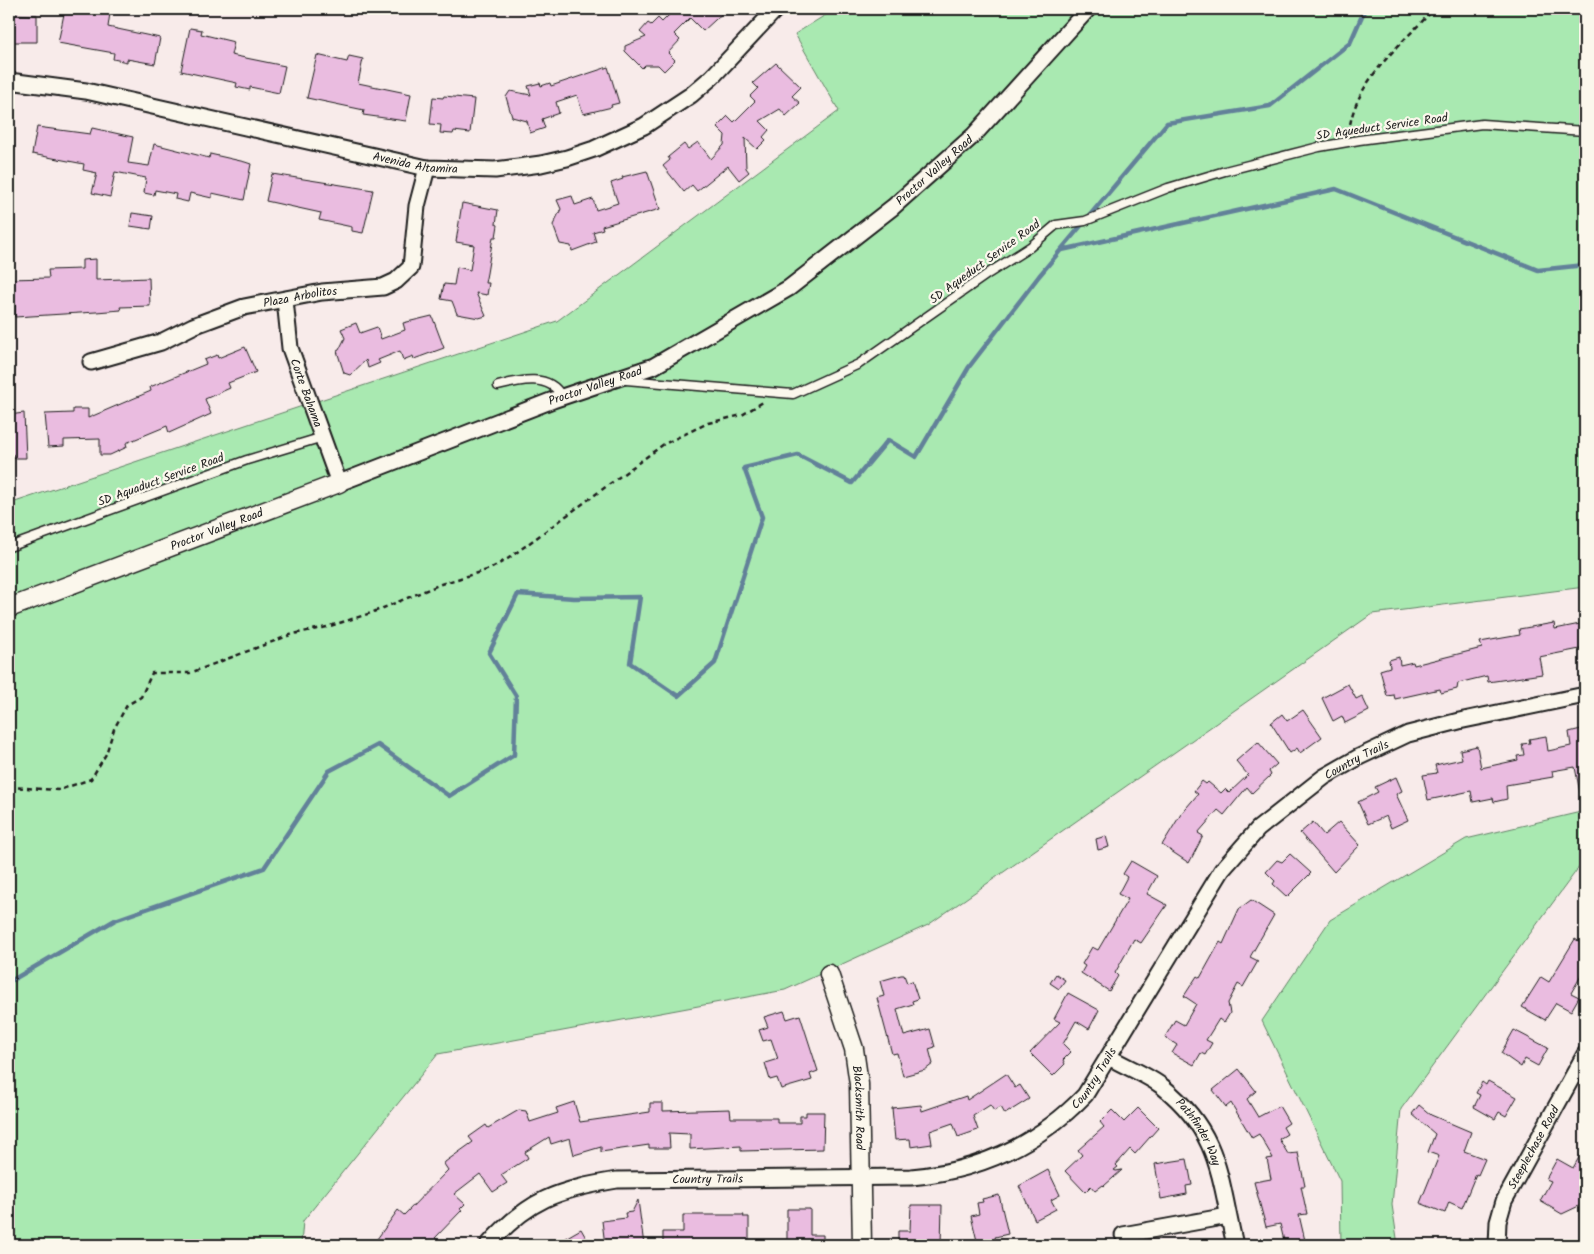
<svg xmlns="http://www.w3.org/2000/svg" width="1594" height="1254" viewBox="0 0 1594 1254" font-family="Kalam,sans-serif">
<rect width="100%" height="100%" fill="#f8ebea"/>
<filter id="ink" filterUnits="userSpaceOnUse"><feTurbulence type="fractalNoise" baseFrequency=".02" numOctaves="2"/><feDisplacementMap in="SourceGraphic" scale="10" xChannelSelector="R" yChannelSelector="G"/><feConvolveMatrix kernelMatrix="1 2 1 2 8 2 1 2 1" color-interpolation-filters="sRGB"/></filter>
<g filter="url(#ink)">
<path fill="#a9e9b1" stroke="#628266" d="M 835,9 L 1585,9 L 1585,587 L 1372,614 L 928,925 L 785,990 L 438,1054 L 303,1221 L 301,1245 L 9,1245 L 9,504 L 557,321 L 839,111 L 795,34 Z
M 1585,811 L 1585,859 L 1401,1109 L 1392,1205 L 1398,1245 L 1341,1245 L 1340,1181 L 1262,1021 L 1330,920 L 1466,839 Z"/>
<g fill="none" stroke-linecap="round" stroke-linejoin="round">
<path stroke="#628199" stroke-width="4.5" d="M 1062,250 L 1336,189 L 1538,270 L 1585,265
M 9,982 L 115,920 L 264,868 L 329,771 L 378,745 L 449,796 L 514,755 L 516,696 L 489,653 L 518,594 L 574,598 L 640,597 L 630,663 L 678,696 L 715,663 L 762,517 L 744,468 L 798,455 L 852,483 L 888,440 L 916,457 L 969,367 L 1039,276 L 1167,123 L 1270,106 L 1350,43 L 1365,9"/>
</g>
<path fill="#eabce0" stroke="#1c1c1c" d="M 65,9 L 92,9 L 110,13 L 108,27 L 160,38 L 155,64 L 127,59 L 127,62 L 113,59 L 114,53 L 58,43 Z
M 675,9 L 727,9 L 703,31 L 690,18 L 674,34 L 680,40 L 668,53 L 675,60 L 664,71 L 658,65 L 645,65 L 642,68 L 625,51 L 625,46 L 646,37 L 640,32 L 648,23 L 651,25 L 658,18 L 662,22 Z
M 9,14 L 37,15 L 37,42 L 9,42 Z
M 190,28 L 202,30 L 201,34 L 234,42 L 231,55 L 285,66 L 279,93 L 250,87 L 250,90 L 236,87 L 237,83 L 181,71 Z
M 317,55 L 347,62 L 349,56 L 363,59 L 358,83 L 411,94 L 406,121 L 363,115 L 364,110 L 307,98 Z
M 776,63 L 801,87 L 792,96 L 800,103 L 786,116 L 780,109 L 760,121 L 769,130 L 763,137 L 766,140 L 757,149 L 745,138 L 746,168 L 749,172 L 739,180 L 728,166 L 697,191 L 692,185 L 684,192 L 663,166 L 670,160 L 668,157 L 684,144 L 688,149 L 698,142 L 711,159 L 724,145 L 725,135 L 717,127 L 728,116 L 734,122 L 755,101 L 750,96 L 758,88 L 753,83 Z
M 608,67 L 619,103 L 611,105 L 612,107 L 583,114 L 577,95 L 556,102 L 559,113 L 542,119 L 545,128 L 530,133 L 527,121 L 512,117 L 506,97 L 510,91 L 531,95 L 528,86 L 540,83 L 541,86 L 550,83 L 551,86 Z
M 444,96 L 474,99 L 470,133 L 454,131 L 453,134 L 440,133 L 441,125 L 430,124 L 433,97 L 443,98 Z
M 37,127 L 90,134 L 92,128 L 133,137 L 128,163 L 149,166 L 154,144 L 209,158 L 210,154 L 245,162 L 251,164 L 244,200 L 212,193 L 212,198 L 190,193 L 188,202 L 175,199 L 176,194 L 155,190 L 154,195 L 144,193 L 146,178 L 115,172 L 110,197 L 92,193 L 97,173 L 83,170 L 84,164 L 32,154 Z
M 647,171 L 660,209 L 602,226 L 603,229 L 593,232 L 596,242 L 572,251 L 571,246 L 560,244 L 553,225 L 561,209 L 557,200 L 572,196 L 575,205 L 593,199 L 596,210 L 618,203 L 611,183 L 623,179 L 622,177 Z
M 272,174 L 373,190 L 363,233 L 352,231 L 352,227 L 319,220 L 321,213 L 266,201 Z
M 462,203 L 498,210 L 496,224 L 498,225 L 496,237 L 493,237 L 487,273 L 485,283 L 489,283 L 487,295 L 476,293 L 486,316 L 479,318 L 457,314 L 452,301 L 441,299 L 444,284 L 454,285 L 457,267 L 470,270 L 474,245 L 456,242 Z
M 132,213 L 153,216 L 151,229 L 130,226 Z
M 96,259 L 96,280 L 149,278 L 150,306 L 120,307 L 121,310 L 96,312 L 15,317 L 15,304 L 9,304 L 9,279 L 49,278 L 48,270 L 82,269 L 82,260 Z
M 432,316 L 444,348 L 414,359 L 413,356 L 403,360 L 400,351 L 378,360 L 380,363 L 368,368 L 366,360 L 350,375 L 344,373 L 337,351 L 339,350 L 345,338 L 341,329 L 356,323 L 360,333 L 377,327 L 381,339 L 405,330 L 403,323 Z
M 245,347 L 256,372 L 228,383 L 230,388 L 205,399 L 211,414 L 169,433 L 167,426 L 126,443 L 127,447 L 110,455 L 100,455 L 100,439 L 64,440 L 64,446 L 48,447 L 45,414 L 73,413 L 73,409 L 88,409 L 88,418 L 151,391 L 150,387 L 206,364 L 204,360 L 217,355 L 218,358 Z
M 24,413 L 26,458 L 14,458 L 13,454 L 9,454 L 9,415 Z
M 1554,623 L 1555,629 L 1585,623 L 1585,648 L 1539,657 L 1542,674 L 1488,682 L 1487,676 L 1458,683 L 1457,689 L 1441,693 L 1440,689 L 1395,699 L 1394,695 L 1387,696 L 1380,670 L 1390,667 L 1389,660 L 1399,657 L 1400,665 L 1413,662 L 1414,665 L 1482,648 L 1480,642 L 1520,635 L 1519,629 Z
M 1348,684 L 1356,699 L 1362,696 L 1369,711 L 1345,723 L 1342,716 L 1333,721 L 1322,698 Z
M 1303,710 L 1322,737 L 1300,753 L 1297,748 L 1290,753 L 1271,723 L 1282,714 L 1287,721 Z
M 1585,728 L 1585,792 L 1580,793 L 1575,767 L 1552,771 L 1553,777 L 1506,785 L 1507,799 L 1494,802 L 1493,798 L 1473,802 L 1471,791 L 1428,800 L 1423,775 L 1437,773 L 1435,765 L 1462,759 L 1460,750 L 1477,746 L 1481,768 L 1518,760 L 1517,756 L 1524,755 L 1522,744 L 1530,743 L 1529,739 L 1546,736 L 1548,751 L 1571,746 L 1569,732 Z
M 1258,742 L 1277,764 L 1269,771 L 1271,775 L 1252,793 L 1247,787 L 1224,815 L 1218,810 L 1198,833 L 1203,836 L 1189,863 L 1162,845 L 1181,814 L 1198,794 L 1194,791 L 1202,781 L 1206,784 L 1208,782 L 1221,793 L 1225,789 L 1229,793 L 1248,775 L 1236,761 Z
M 1396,777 L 1402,791 L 1396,794 L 1408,820 L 1391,828 L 1386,816 L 1368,824 L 1358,802 L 1378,792 L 1375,787 Z
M 1313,822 L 1324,835 L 1339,822 L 1360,845 L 1334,872 L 1300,833 Z
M 1106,836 L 1109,847 L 1098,850 L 1096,839 Z
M 1290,854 L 1311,873 L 1287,897 L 1273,884 L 1275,881 L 1266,872 L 1277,860 L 1282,862 Z
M 1131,861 L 1157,876 L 1147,894 L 1167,905 L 1141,943 L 1134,939 L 1115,973 L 1118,976 L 1109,991 L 1081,973 L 1085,966 L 1082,964 L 1092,947 L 1098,950 L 1128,899 L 1118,894 L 1127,877 L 1123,874 Z
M 1251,900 L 1274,915 L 1250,957 L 1258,961 L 1243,987 L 1238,984 L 1228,1003 L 1230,1013 L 1224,1023 L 1219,1019 L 1206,1040 L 1212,1043 L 1205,1055 L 1201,1053 L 1194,1065 L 1172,1053 L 1177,1045 L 1165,1037 L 1175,1020 L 1184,1025 L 1196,1004 L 1184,996 L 1197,976 L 1200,978 L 1220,942 L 1223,944 L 1239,909 Z
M 1575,939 L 1585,945 L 1585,969 L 1571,993 L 1579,997 L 1571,1011 L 1556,1003 L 1545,1020 L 1522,1007 L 1541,977 L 1549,982 Z
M 1056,974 L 1065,980 L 1059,989 L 1050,983 Z
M 901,975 L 904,975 L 907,983 L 912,981 L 918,999 L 912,1001 L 913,1004 L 897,1009 L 904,1036 L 930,1029 L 935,1047 L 929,1049 L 933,1064 L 925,1070 L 903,1076 L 897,1053 L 892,1054 L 877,998 L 884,996 L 880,981 Z
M 1068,993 L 1099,1010 L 1089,1029 L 1076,1021 L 1063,1044 L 1071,1052 L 1063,1060 L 1065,1064 L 1053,1076 L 1030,1053 L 1060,1022 L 1054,1019 Z
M 784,1011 L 787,1019 L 800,1015 L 818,1071 L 810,1074 L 812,1080 L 781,1089 L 777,1078 L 770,1080 L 765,1063 L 778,1059 L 771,1039 L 763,1041 L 759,1030 L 768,1027 L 764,1017 Z
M 1514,1030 L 1548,1048 L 1538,1066 L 1525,1059 L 1521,1067 L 1501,1053 Z
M 1239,1069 L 1256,1091 L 1247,1099 L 1258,1117 L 1279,1106 L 1289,1123 L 1283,1127 L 1287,1134 L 1279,1139 L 1288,1154 L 1298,1153 L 1305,1186 L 1301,1186 L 1307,1214 L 1299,1215 L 1306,1245 L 1285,1245 L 1280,1224 L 1266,1227 L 1254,1182 L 1271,1179 L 1267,1159 L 1273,1158 L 1259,1134 L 1252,1138 L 1231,1103 L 1226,1107 L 1213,1090 Z
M 1006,1074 L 1015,1088 L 1020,1085 L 1029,1099 L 1005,1114 L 1001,1107 L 994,1111 L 990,1105 L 973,1116 L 978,1130 L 958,1137 L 953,1123 L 930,1131 L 932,1144 L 911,1147 L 910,1139 L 895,1140 L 892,1108 L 921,1105 L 922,1111 L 966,1096 L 967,1100 Z
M 1488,1081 L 1517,1097 L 1506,1116 L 1499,1112 L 1495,1119 L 1474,1107 L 1480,1095 L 1476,1093 L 1482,1082 L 1486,1085 Z
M 574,1102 L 580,1122 L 650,1112 L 650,1103 L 663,1103 L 663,1111 L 730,1109 L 731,1118 L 777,1118 L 777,1123 L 800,1123 L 800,1116 L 806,1116 L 806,1112 L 824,1112 L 823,1149 L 741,1151 L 741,1146 L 690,1149 L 690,1134 L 669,1133 L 670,1148 L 649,1148 L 649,1145 L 601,1152 L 601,1147 L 574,1155 L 570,1138 L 551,1144 L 549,1137 L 525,1152 L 528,1158 L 501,1175 L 507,1183 L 493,1192 L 480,1174 L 454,1194 L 465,1204 L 460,1209 L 462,1210 L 435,1238 L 444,1245 L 385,1245 L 377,1239 L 398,1210 L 404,1215 L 448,1170 L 444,1164 L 445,1162 L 473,1142 L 469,1137 L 486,1125 L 488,1128 L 519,1110 L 526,1111 L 530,1122 L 558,1113 L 556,1108 Z
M 1419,1105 L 1431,1115 L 1471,1132 L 1464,1151 L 1485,1159 L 1478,1175 L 1476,1174 L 1462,1208 L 1449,1202 L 1445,1213 L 1420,1203 L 1439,1156 L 1428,1152 L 1435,1134 L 1412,1114 Z
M 1138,1108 L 1158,1128 L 1135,1154 L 1130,1149 L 1116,1165 L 1118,1167 L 1114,1170 L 1116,1171 L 1122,1170 L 1104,1186 L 1103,1185 L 1095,1191 L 1091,1186 L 1085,1192 L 1065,1171 L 1082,1155 L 1078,1150 L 1104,1127 L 1100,1122 L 1112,1110 L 1124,1122 Z
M 1585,1147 L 1585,1198 L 1581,1205 L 1562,1214 L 1540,1201 L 1551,1181 L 1546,1179 L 1557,1159 L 1573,1168 Z
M 1187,1159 L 1192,1185 L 1186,1186 L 1187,1194 L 1161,1199 L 1155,1164 Z
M 1048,1170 L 1060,1195 L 1051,1200 L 1056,1209 L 1035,1220 L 1019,1186 Z
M 999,1195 L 1008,1234 L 995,1237 L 997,1245 L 978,1245 L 971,1216 L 979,1214 L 977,1203 L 983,1202 L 982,1199 Z
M 638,1200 L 644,1245 L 605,1245 L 602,1221 L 626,1218 L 625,1213 L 632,1212 Z
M 911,1205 L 942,1205 L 941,1245 L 898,1245 L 898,1231 L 910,1231 Z
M 787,1209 L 810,1209 L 810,1235 L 823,1235 L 823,1245 L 787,1245 Z
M 683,1215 L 744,1215 L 743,1217 L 749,1217 L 749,1245 L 663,1245 L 663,1232 L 683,1232 Z
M 581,1229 L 590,1245 L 553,1245 Z"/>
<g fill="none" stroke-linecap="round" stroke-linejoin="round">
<defs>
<path id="service" d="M 626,380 L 793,394 L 859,364 L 989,273 L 1030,247 L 1056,225 L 1085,221 L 1168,188 L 1225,171 L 1319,147 L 1359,140 L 1482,124 L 1585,131
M 498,386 C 520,380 550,373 562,397
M 9,547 L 247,460 L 323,437"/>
<g id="minor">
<path id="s1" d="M 9,81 L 86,91 L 427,168 L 495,170 L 541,164 L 567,158 L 594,149 L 644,126 L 691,95 L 712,77 L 776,9"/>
<path id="s2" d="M 285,300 L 290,348 L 339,483 L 553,400 L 654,366 L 789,288 L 893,207 L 974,135 L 1088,9"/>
<path id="s3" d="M 91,362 L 161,342 L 193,326 L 244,307 L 322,292 L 383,287 L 396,281 L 411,267 L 417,206 L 427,168"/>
<path id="s4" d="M 1109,1057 C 1126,1067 1148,1075 1163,1087 C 1221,1134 1219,1178 1235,1245"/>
<path d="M 1123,1235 L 1228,1216"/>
<path id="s5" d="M 488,1245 C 529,1199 557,1190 617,1180 L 911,1177 C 980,1171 1037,1145 1085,1095 L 1222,870 L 1258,829 L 1324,777 L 1359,757 L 1408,734 L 1459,721 L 1585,695"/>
<path id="s6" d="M 1497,1245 L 1498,1222 L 1504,1201 L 1585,1054"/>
</g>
<g id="tertiary">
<path id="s7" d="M 9,608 L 339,483"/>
<path id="s8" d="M 829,974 L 854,1049 L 859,1084 L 862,1245"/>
</g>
</defs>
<use href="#service" stroke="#1c1c1c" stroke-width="11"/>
<use href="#minor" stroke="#1c1c1c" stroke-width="19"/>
<use href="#tertiary" stroke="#1c1c1c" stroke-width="21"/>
<path stroke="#1c1c1c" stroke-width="2.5" stroke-dasharray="5 4" stroke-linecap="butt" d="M 1349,133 C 1353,82 1402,44 1434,9
M 9,787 L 59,790 L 91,779 L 106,754 L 114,729 L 127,705 L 141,697 L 152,673 L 190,673 L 293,634 L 327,627 L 371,613 L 441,584 L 490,569 L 509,558 L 664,444 L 708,423 L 742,415 L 763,402"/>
<use href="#service" stroke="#fbf7ec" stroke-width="8"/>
<use href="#minor" stroke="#fbf7ec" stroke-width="15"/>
<use href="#tertiary" stroke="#fbf7ec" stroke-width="18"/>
</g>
</g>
<g text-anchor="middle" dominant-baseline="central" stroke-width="4.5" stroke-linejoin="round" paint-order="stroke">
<g font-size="12" fill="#1c1c1c" stroke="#fbf7ec">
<text transform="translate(1382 127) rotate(-8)">SD Aqueduct Service Road</text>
<text stroke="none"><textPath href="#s1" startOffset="415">Avenida Altamira</textPath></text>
<text stroke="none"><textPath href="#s2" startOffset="871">Proctor Valley Road</textPath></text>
<text transform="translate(985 262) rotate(-36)">SD Aqueduct Service Road</text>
<text stroke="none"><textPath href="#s3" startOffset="220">Plaza Arbolitos</textPath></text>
<text stroke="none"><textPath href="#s2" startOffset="466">Proctor Valley Road</textPath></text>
<text stroke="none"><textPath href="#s2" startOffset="96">Corte Bahama</textPath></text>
<text transform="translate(161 480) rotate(-20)">SD Aquaduct Service Road</text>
<text stroke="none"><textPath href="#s7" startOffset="222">Proctor Valley Road</textPath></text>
<text stroke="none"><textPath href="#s5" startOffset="1078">Country Trails</textPath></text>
<text stroke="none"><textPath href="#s5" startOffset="658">Country Trails</textPath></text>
<text stroke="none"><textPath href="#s8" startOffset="138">Blacksmith Road</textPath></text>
<text stroke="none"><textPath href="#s4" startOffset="120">Pathfinder Way</textPath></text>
<text stroke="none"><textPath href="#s6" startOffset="106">Steeplechase Road</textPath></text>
<text stroke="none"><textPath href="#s5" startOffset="239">Country Trails</textPath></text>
</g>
</g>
<rect width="1594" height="1254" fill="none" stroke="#fbf7ec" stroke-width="30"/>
<rect x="15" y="15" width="1564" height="1224" fill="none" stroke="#1c1c1c" stroke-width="2" filter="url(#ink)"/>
</svg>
